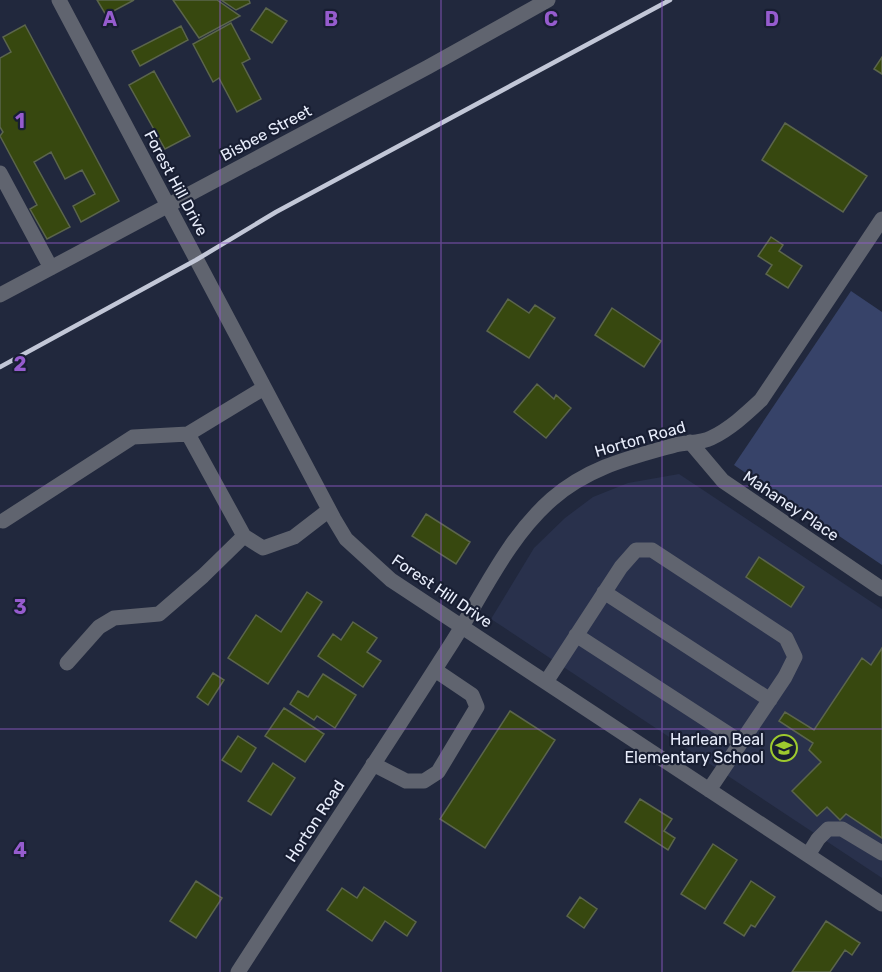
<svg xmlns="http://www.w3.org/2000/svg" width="882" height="972" viewBox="0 0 882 972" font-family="Rubik,sans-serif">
<rect width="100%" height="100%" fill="#21283d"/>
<path fill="#29314c" d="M 679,474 L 882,609 L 882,878 L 491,619 L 534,548 L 565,518 L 593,497 L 628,483 Z"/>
<path fill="#374369" d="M 851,291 L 882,312 L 882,565 L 734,465 Z"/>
<path fill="#37480f" stroke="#5b654c" stroke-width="1.5" d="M 97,0 L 134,0 L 106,15 Z
M 173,0 L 217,0 L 240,16 L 199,38 Z
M 221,0 L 249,0 L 250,3 L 236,10 Z
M 266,8 L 287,21 L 272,43 L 251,30 Z
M 231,23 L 250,59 L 242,63 L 261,99 L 237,112 L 219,78 L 213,82 L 193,44 Z
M 25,25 L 119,201 L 81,222 L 73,206 L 95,194 L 82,170 L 65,179 L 51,152 L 34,162 L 70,227 L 47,239 L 30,209 L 37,205 L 0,136 L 3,132 L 0,127 L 0,58 L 11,52 L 3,37 Z
M 181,26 L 188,40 L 140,66 L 132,51 Z
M 882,57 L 882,74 L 874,69 Z
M 154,71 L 190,136 L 165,149 L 129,85 Z
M 785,123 L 867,176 L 843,212 L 762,160 Z
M 771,237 L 783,245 L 779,251 L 802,266 L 788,288 L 766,274 L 772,265 L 758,256 Z
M 508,299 L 529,313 L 535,305 L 555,318 L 529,358 L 487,331 Z
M 612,308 L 661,341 L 644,367 L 595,335 Z
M 537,384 L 554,399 L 556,395 L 571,408 L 546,438 L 514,412 Z
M 426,514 L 470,542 L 456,564 L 412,536 Z
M 759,557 L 804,587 L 791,607 L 746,577 Z
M 307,592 L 322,602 L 268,684 L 228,658 L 256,615 L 281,632 Z
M 353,622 L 377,638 L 367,652 L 381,661 L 363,687 L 318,656 L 333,634 L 341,640 Z
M 882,648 L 882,838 L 846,814 L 840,820 L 827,807 L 817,816 L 792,791 L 821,762 L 809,750 L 813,743 L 779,721 L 785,712 L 814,730 L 862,658 L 871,665 Z
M 213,673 L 224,680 L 208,705 L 197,697 Z
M 323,674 L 356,695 L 335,728 L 317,716 L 314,720 L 290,704 L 298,691 L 308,697 Z
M 284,708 L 324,734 L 305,762 L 265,736 Z
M 510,711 L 555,740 L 485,848 L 440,819 Z
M 238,736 L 256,748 L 241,772 L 222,760 Z
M 273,763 L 295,778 L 271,815 L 248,801 Z
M 640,799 L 672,819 L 664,831 L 675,838 L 668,850 L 625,822 Z
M 713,844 L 737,860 L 705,909 L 681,894 Z
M 196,881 L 222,898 L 196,938 L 170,921 Z
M 751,881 L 775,897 L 755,927 L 751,925 L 744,936 L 724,923 Z
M 364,887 L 416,922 L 407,936 L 385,921 L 372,941 L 327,910 L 342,888 L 357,898 Z
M 580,897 L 597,909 L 584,928 L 567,916 Z
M 826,921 L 860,943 L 852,955 L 845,950 L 830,972 L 792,972 Z"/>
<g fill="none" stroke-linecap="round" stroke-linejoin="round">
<path stroke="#60646f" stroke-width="15" d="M 59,0 L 334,519 L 346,539 L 391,580 L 882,904
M 0,173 L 51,268
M 0,295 L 428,67 L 548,0
M 188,434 L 244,536 L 263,548 L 294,537 L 329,510
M 690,442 L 723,481 L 882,589
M 3,521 L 133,437 L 188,434 L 264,388
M 604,592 L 770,700
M 576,635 L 741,742
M 67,663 L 99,627 L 114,618 L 159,614 L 203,576 L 244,536
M 546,682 L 621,567 L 636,550 L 652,550 L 786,638 L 795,657 L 785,677 L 709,790
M 373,764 L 406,781 L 424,781 L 438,772 L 477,707 L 472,695 L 435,670
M 808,855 L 818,839 L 828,829 L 842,829 L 882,853
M 238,972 C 307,865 378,759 446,652 C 480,601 505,540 552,499 C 589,467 629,458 675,445 C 687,442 701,443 711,438 C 730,429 746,414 761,400 L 882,219"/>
<path stroke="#c2c7d7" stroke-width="4.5" d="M 0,367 L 196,260 L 276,212 L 670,0"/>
</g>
<path fill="none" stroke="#965cce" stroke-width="1.5" stroke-opacity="0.55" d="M 220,0 L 220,972M 441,0 L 441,972M 662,0 L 662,972M 0,243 L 882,243M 0,486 L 882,486M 0,729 L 882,729"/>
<defs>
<symbol id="school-ring" viewBox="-11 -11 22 22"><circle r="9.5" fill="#181e32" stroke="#9eca2e" stroke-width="1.5"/><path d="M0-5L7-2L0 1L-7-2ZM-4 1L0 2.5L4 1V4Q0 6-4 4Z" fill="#9eca2e"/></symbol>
</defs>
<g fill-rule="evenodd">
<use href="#school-ring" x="769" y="733" width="30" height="30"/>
</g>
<g text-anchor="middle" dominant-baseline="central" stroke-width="4.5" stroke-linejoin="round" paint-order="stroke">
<g font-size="16" fill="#e8edfb" stroke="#181e32">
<text transform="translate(266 133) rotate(-28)">Bisbee Street</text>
<text transform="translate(176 183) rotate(62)">Forest Hill Drive</text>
<text transform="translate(640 439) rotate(-16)">Horton Road</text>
<text transform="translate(791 506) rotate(34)">Mahaney Place</text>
<text transform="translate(442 591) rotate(34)">Forest Hill Drive</text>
<text transform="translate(315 821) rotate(-57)">Horton Road</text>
</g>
<g font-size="16" fill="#e8edfb" stroke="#181e32" text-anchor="end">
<text x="764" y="739">Harlean Beal<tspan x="764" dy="18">Elementary School</tspan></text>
</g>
</g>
<g font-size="20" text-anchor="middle" font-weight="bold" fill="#965cce" stroke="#181e32" stroke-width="4.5" stroke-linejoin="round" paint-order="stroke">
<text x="110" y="26">A</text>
<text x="331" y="26">B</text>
<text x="551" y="26">C</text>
<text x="772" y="26">D</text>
<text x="20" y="128">1</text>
<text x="20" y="371">2</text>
<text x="20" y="614">3</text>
<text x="20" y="857">4</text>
</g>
</svg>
